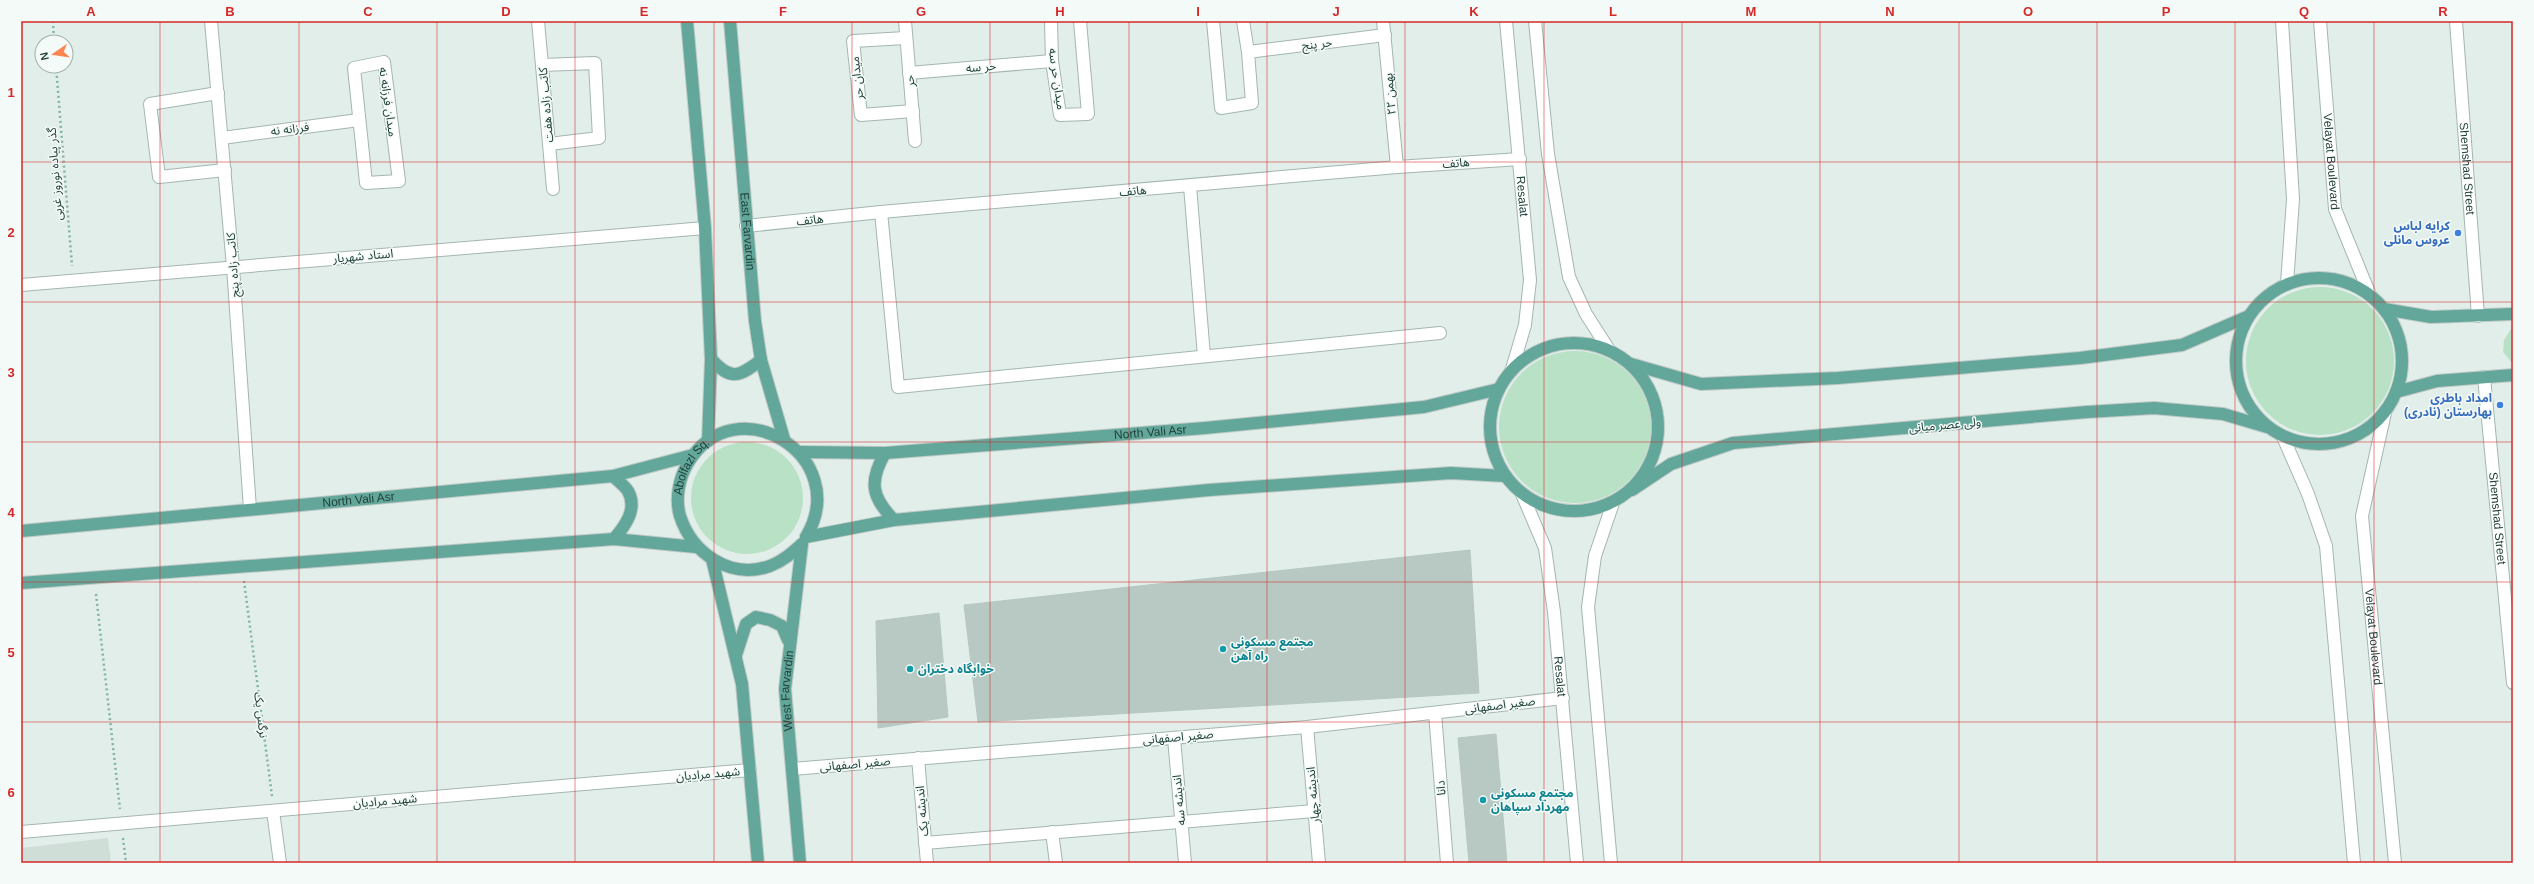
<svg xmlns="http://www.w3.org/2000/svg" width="2534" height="884" viewBox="0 0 2534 884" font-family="Arial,'Noto Sans Arabic',sans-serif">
<rect width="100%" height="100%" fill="#e2eee9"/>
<path fill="#d0ded8" d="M 108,838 L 111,863 L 21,863 L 21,848 Z"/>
<path fill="#b9e1c6" d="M2246 361a74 74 0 1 1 148 0a74 74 0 1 1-148 0Z
M 2511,329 L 2513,329 L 2513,364 L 2503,352 L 2504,340 Z
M1499 427a76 76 0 1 1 152 0a76 76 0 1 1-152 0Z
M691 498a56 56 0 1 1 112 0a56 56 0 1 1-112 0Z"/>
<path fill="#b7c9c2" stroke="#b4c8c1" d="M 1470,550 L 1479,693 L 978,722 L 964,605 Z
M 939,613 L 948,717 L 878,728 L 876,621 Z
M 1496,734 L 1507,863 L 1469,863 L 1458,738 Z"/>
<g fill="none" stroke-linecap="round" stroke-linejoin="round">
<defs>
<g id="minor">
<path d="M 211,21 L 233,267 L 250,509"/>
<path d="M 538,21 L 553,189"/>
<path d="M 905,21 L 915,141"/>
<path d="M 1051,21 L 1052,61 L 1060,115 L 1088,114 L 1080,21"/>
<path d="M 1213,21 L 1221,108 L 1252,103 L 1248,52 L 1243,21"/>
<path d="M 1383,21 L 1397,167"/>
<path id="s1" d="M 1506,21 L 1530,280 L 1525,325 L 1512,369"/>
<path d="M 1535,21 L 1548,154 L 1569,277 L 1586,314 L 1609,350"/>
<path d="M 2282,21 L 2293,199 L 2287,284"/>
<path id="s2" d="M 2320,21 L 2335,209 L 2370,295"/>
<path id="s3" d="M 2456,21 L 2478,316"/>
<path d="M 906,38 L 853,41 L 861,115 L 913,111"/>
<path d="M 1248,52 L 1385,35"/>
<path d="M 384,62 L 399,181 L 366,183 L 354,68 Z"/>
<path d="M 542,65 L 595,63 L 599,138 L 549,144"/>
<path d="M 909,73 L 1052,61"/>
<path d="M 218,93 L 150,104 L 159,177 L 225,170"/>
<path d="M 222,138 L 359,120"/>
<path d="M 1190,186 L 1204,356"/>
<path d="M 881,212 L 898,387 L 1440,333"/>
<path d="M 746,226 L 881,212 L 1397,167 L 1520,159"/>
<path d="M 21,285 L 705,228"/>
<path id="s4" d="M 2484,377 L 2513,683"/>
<path id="s5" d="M 2385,413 L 2362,516 L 2395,863"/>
<path d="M 2283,437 L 2308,494 L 2326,546 L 2354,863"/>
<path id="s6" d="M 1522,494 L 1545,548 L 1554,612 L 1577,863"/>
<path d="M 1435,713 L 1447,863"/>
<path d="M 1307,727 L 1319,863"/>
<path d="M 1174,738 L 1185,863"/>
<path d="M 918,758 L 927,863"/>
<path d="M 792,769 L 1307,727 L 1563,698"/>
<path d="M 273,811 L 280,863"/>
<path d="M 21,832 L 750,770"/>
<path d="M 1052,832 L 1056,863"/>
<path d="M 925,843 L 1314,811"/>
<path d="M 1611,863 L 1588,607 L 1595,556 L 1613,503"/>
</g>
<g id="major">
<path d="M 687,21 L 705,228 L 711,359 L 708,441"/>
<path id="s7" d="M 730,21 L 755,321 L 761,360 L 784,439"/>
<circle cx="2319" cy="361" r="83"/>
<path d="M 2384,309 L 2431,317 L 2513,314"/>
<circle cx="1574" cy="427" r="84"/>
<path d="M 711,359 C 731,381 739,377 761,360"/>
<path d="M 1631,364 L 1701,384 L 1838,378 L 2080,358 L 2182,345 L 2249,316"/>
<path d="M 2396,392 L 2437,381 L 2513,375"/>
<path id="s8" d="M 799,452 L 885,453 L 1205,428 L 1424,407 L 1499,389"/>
<path d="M 885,453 C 869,481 871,497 894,520"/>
<path d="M 613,476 C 617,480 625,486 628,491 C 638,509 625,526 614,539"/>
<path d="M 1632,490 L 1671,464 L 1733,443 L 2087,412 L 2154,408 L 2223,414 L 2267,427"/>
<path id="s9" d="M 21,531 L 613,476 L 693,455"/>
<path d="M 806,537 L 894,520 L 1209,490 L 1451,473 L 1505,476"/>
<path id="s10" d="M 802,544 C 792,553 783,561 770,566 C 730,580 692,553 680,516 C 675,499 679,478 688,463 C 735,384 854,456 806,537"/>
<path d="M 712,559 L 742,684 L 758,863"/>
<path d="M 21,583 L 614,539 L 696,547"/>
<path d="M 736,655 L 746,624 L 756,617 L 770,620 L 782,626 L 788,640"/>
<path id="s11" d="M 800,863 L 785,689 L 802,544"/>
</g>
</defs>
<use href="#minor" stroke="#a4b6b1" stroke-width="14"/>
<use href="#major" stroke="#c1cac8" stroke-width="14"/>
<path stroke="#80b4a7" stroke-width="2.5" stroke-dasharray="2 3" stroke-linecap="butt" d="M 53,21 L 54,42
M 56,66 L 72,266
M 244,581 L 272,796
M 96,594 L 120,809
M 123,838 L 126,863"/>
<use href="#minor" stroke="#fff" stroke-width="12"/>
<use href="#major" stroke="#63a79a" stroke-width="12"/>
</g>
<path fill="none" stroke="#d62828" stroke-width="1" stroke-opacity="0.55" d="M 160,21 L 160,863M 299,21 L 299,863M 437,21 L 437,863M 575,21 L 575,863M 714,21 L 714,863M 852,21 L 852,863M 990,21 L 990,863M 1129,21 L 1129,863M 1267,21 L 1267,863M 1405,21 L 1405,863M 1544,21 L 1544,863M 1682,21 L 1682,863M 1820,21 L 1820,863M 1959,21 L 1959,863M 2097,21 L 2097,863M 2235,21 L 2235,863M 2374,21 L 2374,863M 21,162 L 2513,162M 21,302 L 2513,302M 21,442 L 2513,442M 21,582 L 2513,582M 21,722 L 2513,722"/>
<g fill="#3f7fe0" stroke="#f3faf7" stroke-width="1.5">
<circle cx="2458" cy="233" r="4"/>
<circle cx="2500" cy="405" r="4"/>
</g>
<g fill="#0f9aa8" stroke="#f3faf7" stroke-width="1.5">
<circle cx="1223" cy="649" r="4"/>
<circle cx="910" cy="669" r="4"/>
<circle cx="1483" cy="800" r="4"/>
</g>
<g text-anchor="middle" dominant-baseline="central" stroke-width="3" stroke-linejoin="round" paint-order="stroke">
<g font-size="12" fill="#20403a" stroke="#f3faf7">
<text transform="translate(1317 44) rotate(-7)">حر پنج</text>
<text transform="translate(981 67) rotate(-5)">حر سه</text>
<text transform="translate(857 78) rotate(-96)">میدان حر</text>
<text transform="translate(1057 79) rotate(82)">میدان حر سه</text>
<text transform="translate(910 81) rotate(-95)">حر</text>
<text transform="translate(1390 94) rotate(-95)">۲۲ بهمن</text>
<text transform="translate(388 102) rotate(82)">میدان فرزانه نه</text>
<text transform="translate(546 105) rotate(-95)">کاتب زاده هفت</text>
<text transform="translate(290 129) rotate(-7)">فرزانه نه</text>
<text stroke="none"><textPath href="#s2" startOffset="141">Velayat Boulevard</textPath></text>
<text transform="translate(1456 163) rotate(-4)">هاتف</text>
<text stroke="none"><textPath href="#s3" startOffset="148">Shemshad Street</textPath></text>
<text transform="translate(55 174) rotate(-94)">گذر پیاده نوروز غربی</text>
<text transform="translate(1133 191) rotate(-5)">هاتف</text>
<text stroke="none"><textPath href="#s1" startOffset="176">Resalat</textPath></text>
<text transform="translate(810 220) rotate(-6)">هاتف</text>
<text stroke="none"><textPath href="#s7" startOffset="211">East Farvardin</textPath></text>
<text transform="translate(363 256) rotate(-5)">استاد شهریار</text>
<text transform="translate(233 265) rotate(-94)">کاتب زاده پنج</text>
<text transform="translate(1945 425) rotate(-5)">ولی عصر میانی</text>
<text stroke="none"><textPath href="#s8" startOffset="352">North Vali Asr</textPath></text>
<text stroke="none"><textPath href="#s10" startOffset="207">Abolfazl Sq.</textPath></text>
<text stroke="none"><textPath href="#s9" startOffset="339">North Vali Asr</textPath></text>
<text stroke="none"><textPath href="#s4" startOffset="142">Shemshad Street</textPath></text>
<text stroke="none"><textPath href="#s5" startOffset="227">Velayat Boulevard</textPath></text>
<text stroke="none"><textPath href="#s6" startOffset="188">Resalat</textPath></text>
<text stroke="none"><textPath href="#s11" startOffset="173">West Farvardin</textPath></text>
<text transform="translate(1500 705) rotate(-7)">صغیر اصفهانی</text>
<text transform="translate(261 715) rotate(83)">نرگس یک</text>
<text transform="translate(1178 737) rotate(-5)">صغیر اصفهانی</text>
<text transform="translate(855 764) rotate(-5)">صغیر اصفهانی</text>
<text transform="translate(708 774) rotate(-5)">شهید مرادیان</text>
<text transform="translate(1441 788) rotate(-94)">دانا</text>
<text transform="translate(1313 795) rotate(-95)">اندیشه چهار</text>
<text transform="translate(1179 800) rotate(-95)">اندیشه سه</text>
<text transform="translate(385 801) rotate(-5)">شهید مرادیان</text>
<text transform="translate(922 811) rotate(-95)">اندیشه یک</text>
</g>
<g font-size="12" font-weight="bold" fill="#366cbe" stroke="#f3faf7" text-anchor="end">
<text x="2450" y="226">کرایه لباس<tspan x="2450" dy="14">عروس مانلی</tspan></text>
<text x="2492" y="398">امداد باطری<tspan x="2492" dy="14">بهارستان (نادری)</tspan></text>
</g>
<g font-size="12" font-weight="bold" fill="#0d838f" stroke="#f3faf7" text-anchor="start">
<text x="1231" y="642">مجتمع مسکونی<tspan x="1231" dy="14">راه آهن</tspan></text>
<text x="918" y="669">خوابگاه دختران</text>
<text x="1491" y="793">مجتمع مسکونی<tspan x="1491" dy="14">مهرداد سپاهان</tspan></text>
</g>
</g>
<rect width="2534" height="884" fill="none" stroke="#f3faf7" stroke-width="44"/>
<g transform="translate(54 54) rotate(257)"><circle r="19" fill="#f3faf7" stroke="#9fb0ab"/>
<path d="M0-3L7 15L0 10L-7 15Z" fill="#fe8650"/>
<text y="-6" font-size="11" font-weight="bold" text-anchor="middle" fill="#20403a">N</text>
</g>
<rect x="22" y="22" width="2490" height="840" fill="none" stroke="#d62828" stroke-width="1.5"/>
<g font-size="13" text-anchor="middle" font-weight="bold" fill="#d62828">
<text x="91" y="16">A</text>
<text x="230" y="16">B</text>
<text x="368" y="16">C</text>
<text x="506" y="16">D</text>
<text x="644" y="16">E</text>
<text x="783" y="16">F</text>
<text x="921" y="16">G</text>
<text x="1060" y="16">H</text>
<text x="1198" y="16">I</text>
<text x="1336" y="16">J</text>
<text x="1474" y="16">K</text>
<text x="1613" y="16">L</text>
<text x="1751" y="16">M</text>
<text x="1890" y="16">N</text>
<text x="2028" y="16">O</text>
<text x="2166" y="16">P</text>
<text x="2304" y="16">Q</text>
<text x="2443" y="16">R</text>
<text x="11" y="97">1</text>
<text x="11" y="237">2</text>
<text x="11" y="377">3</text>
<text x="11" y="517">4</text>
<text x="11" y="657">5</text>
<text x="11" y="797">6</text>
</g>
</svg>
